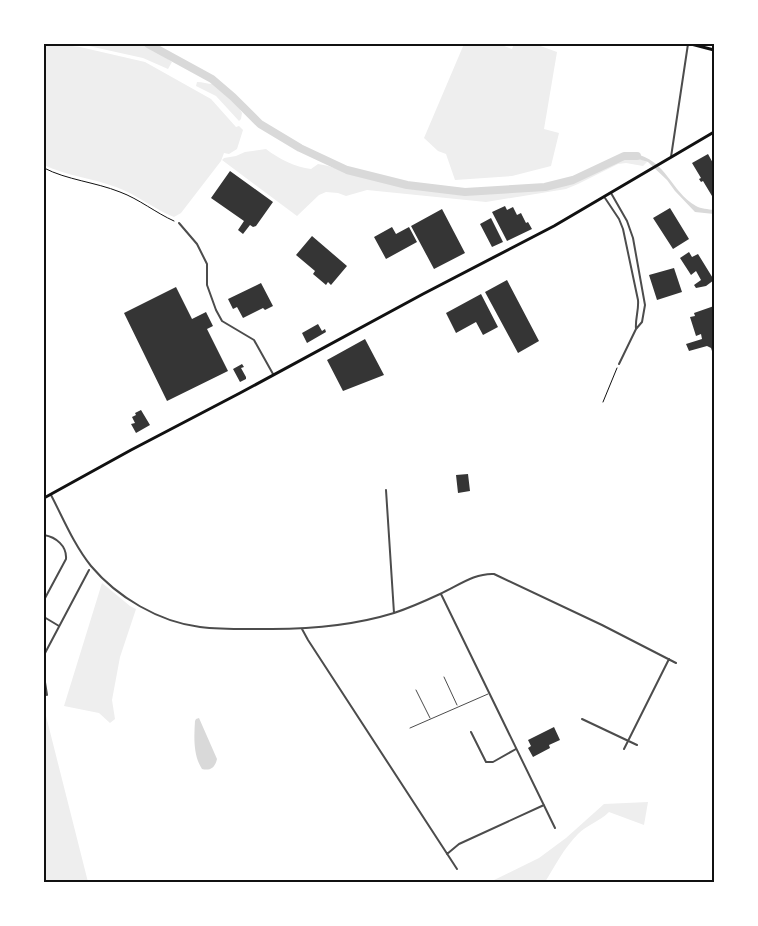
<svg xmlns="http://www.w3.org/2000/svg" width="758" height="926" viewBox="0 0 758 926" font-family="'Varela Round',sans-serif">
<rect width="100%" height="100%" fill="#fff"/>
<path fill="#eee" d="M 44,44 L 55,44 L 80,47 L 145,62 L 211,99 L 236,127 L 239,126 L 243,130 L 237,149 L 229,154 L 224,153 L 221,161 L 181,213 L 174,217 C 154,209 136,194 116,187 C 92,178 67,176 44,165 Z
M 80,44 L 146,44 L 172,62 L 168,69 L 143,58 Z
M 464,44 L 499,44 L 512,49 L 514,44 L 535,44 L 557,52 L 544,129 L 559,133 L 551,166 L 512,176 L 455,180 L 446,154 L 438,151 L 424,138 Z
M 197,82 C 203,82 207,84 213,84 C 225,91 236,101 242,113 L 241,119 L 239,121 L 216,96 L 196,86 Z
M 266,149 C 279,159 295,167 311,169 L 318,164 C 333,166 347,173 362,177 C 377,181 392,184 407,187 C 451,197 498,195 543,188 C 554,187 565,185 574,181 C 592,174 611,160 629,158 C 635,157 641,159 647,162 L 643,166 L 626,163 L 618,164 L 578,184 L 566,189 L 486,202 L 367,190 L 346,196 L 338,193 L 326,192 L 319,195 L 297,216 L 222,160 L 224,158 L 236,156 L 245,152 Z
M 102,583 L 130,606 L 136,609 L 120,657 L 112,700 L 115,719 L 110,723 L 99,713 L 64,706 Z
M 44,708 L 88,882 L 44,882 Z
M 648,802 L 644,825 L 609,812 C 600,821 587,825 578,834 C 564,848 555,866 545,882 L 490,882 L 539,858 L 566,838 L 604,804 Z"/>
<path fill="#d9d9d9" d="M 633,153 C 668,161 670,191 696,206 C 701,209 708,209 714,210 L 714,214 L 695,212 L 675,191 L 667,180 L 648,162 L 635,158 L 629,158 L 623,154 Z
M 199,718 L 217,759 C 215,768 210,771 202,769 C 193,755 194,737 195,721 L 196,719 Z"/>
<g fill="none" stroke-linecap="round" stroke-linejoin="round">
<path stroke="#d9d9d9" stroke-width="8" d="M 148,44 L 212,79 L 233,97 L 260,124 L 300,148 L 347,170 L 407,185 L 465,192 L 545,187 L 573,180 L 624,156 L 637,156"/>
</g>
<path fill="#353535" d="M 708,154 L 714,165 L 714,195 L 712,196 L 703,181 L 701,182 L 699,179 L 701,178 L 692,163 Z
M 230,171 L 273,202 L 256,226 L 253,227 L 250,225 L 243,234 L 238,230 L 244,221 L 211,198 Z
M 505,206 L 507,210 L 513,207 L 517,215 L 521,213 L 526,223 L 528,222 L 532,229 L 507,241 L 492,212 Z
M 670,208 L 689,239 L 673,249 L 653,218 Z
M 442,209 L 465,253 L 434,269 L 411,226 Z
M 491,218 L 503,242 L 492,247 L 480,224 Z
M 392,227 L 396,234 L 409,227 L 417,242 L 386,259 L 374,237 Z
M 312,236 L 347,266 L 331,285 L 328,282 L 326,285 L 313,274 L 315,271 L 296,255 Z
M 689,252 L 692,257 L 698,254 L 714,280 L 706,286 L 696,288 L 694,285 L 701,280 L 696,271 L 691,275 L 680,258 Z
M 674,268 L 682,292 L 657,300 L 649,275 Z
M 507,280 L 539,341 L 518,353 L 485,292 Z
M 261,283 L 273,306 L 265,310 L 263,308 L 243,318 L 237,307 L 233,309 L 228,299 Z
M 176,287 L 192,319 L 206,312 L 213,326 L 207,329 L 228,371 L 167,401 L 124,313 Z
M 481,294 L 498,327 L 483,335 L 476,322 L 456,333 L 446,313 Z
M 714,306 L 714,357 L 711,348 L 707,346 L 689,351 L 686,344 L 702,339 L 701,334 L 696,336 L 690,317 L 695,316 L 694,313 Z
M 318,324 L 322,331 L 325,329 L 326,332 L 307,343 L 302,333 Z
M 365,339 L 384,375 L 343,391 L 327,360 Z
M 242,364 L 244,367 L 241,368 L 246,377 L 246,379 L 240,382 L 233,369 Z
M 141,410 L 150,425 L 136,433 L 131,424 L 135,423 L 132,417 L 136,415 L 135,413 Z
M 468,474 L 470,491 L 458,493 L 456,475 Z
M 554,727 L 560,740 L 549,745 L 550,748 L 533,757 L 528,748 L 531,746 L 528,740 Z"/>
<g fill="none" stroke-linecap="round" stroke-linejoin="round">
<path stroke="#111" stroke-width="1" d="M 44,168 C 67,180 95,182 120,192 C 139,199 156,213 174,221
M 603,402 L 617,368"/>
<path stroke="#4c4c4c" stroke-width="1" d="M 444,677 L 457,705
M 416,690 L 430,718
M 410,728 L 488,694"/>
<path stroke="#4c4c4c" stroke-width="2" d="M 671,157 L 688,44
M 611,193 L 627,221 L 633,238 L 645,305 L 642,322 L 636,329 L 619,364
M 605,198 L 619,219 L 623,229 L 638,300 C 639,310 635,319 636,329
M 179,223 L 197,244 L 207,264 L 207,285 L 216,310 L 222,321 L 254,340 L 273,374
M 386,490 L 394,613
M 51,495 C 63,518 74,545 91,566 C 117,597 159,622 200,627 C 224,630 248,629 272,629 C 313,629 355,625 394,613 C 409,608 425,601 440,594 C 458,586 474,573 494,574 L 602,625 L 676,663
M 44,535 C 56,537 67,546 66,559 L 44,600
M 441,594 L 555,828
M 44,617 L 59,626
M 302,629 L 308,640 L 457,869
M 44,655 L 89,570
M 44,676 L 47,695
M 582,719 L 637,745
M 471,732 L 486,762 L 493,762 L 516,749
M 624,749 L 669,659
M 447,854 L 459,844 L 544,805"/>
<path stroke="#111" stroke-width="3" d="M 44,498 L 131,450 L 240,393 L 423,294 L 554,226 L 714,132"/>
<path stroke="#111" stroke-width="3" d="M 691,44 L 714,50"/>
</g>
<rect width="758" height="926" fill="none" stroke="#ffffff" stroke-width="90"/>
<rect x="45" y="45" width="668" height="836" fill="none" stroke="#111" stroke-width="2"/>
</svg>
